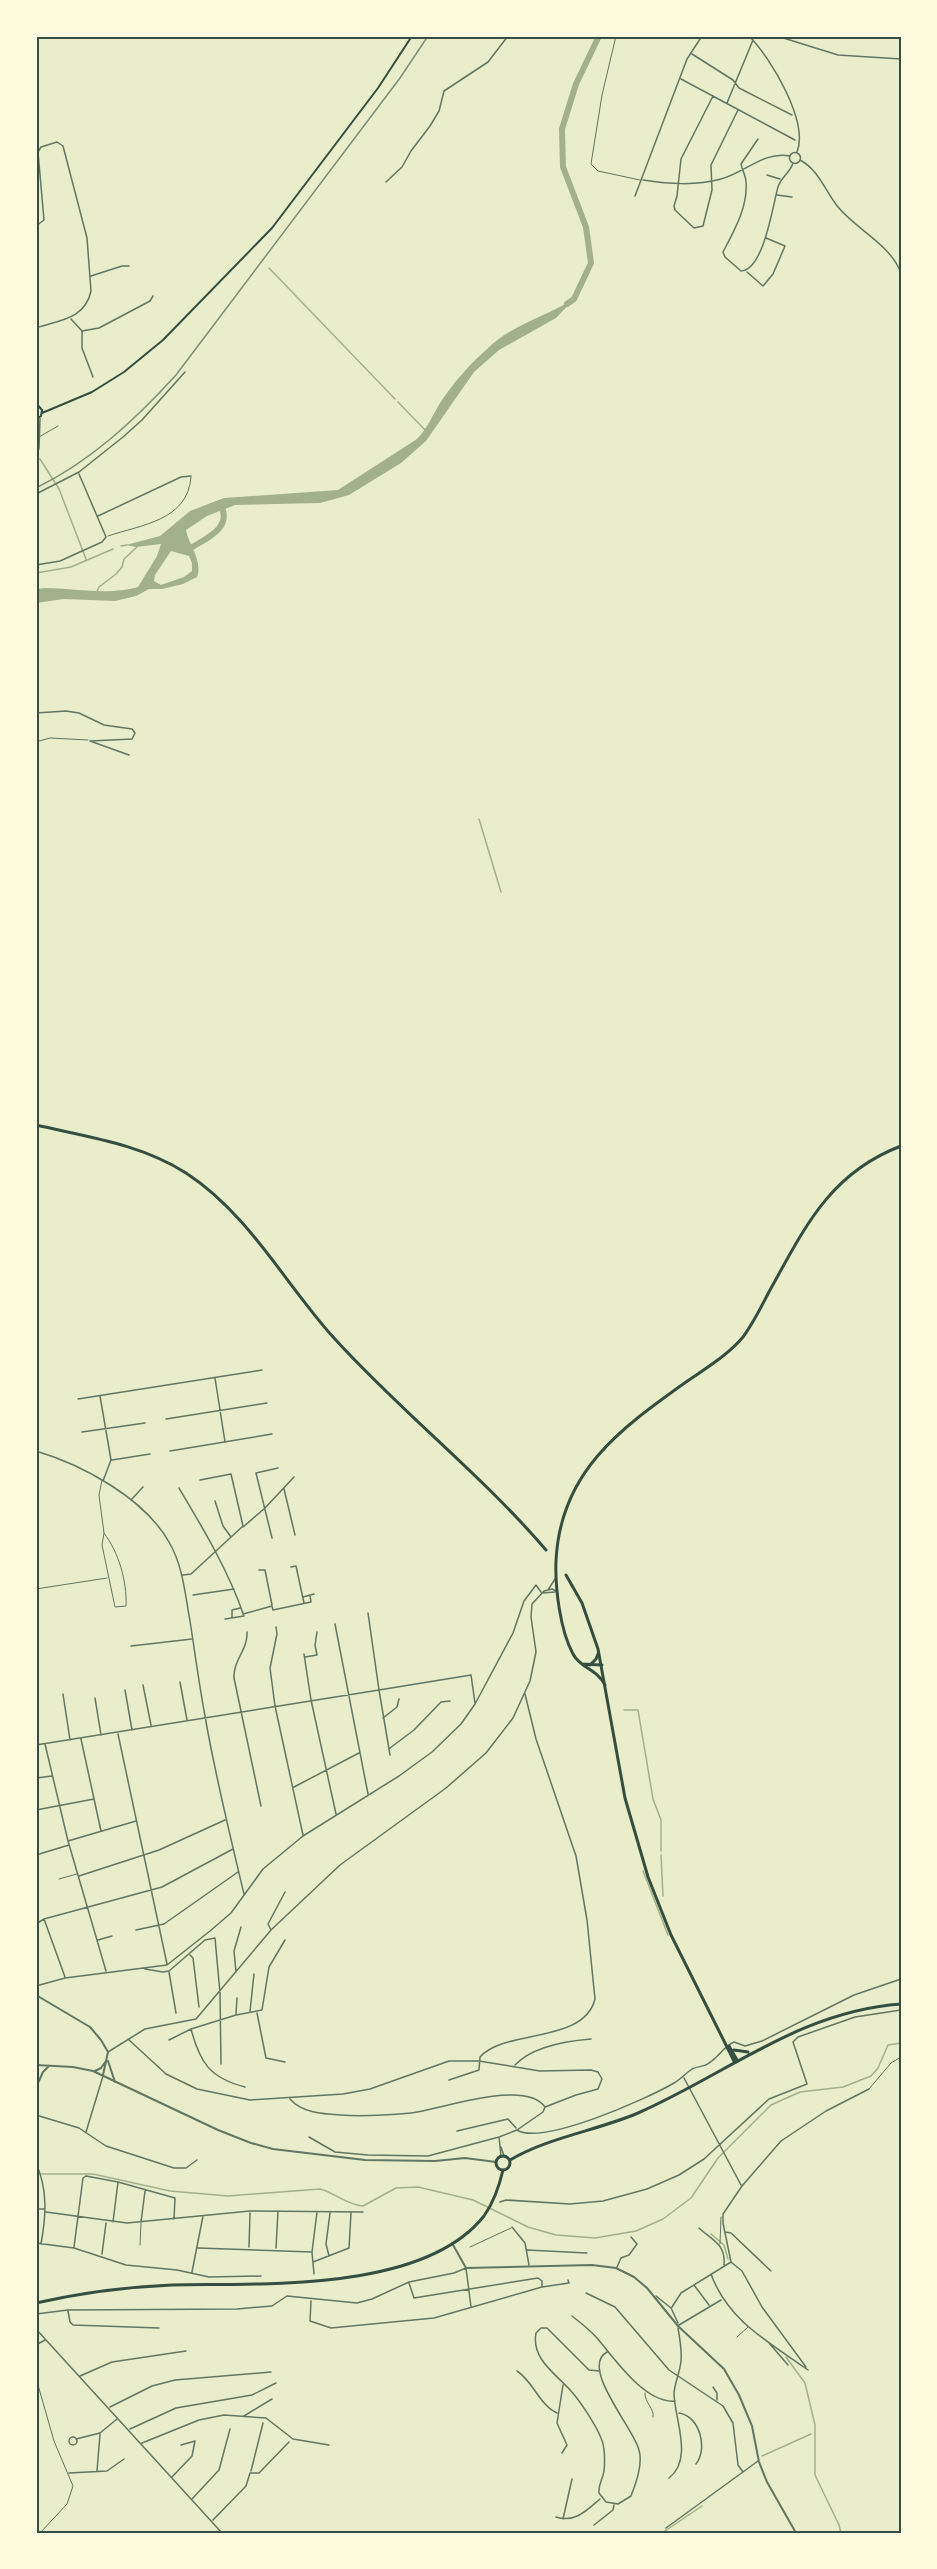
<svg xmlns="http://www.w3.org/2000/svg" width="937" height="2569" viewBox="0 0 937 2569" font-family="Cabin,sans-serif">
<rect width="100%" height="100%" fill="#e9edc9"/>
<path fill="#a3b18a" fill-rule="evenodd" d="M 574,299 L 556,318 L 499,350 L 474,372 L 426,441 L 401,463 L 349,495 L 320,503 L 235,505 L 207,516 L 186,530 C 189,546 203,560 197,577 L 183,584 L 162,589 L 149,589 L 136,596 L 115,601 L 64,599 L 36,603 L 36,589 L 45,588 C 76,588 107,596 138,587 L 157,556 L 161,544 L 136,547 L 126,545 L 160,536 L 190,511 L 224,498 L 338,490 L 417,439 C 429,427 434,411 444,397 C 456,380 471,363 487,349 C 511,325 545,317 574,299 ZM 171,551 L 189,556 L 192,563 L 192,571 L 184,577 L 161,585 L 154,581 L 155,575 Z"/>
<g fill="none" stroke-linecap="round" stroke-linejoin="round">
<path stroke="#a3b18a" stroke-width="1.5" d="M 269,268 L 395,399
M 398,402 L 427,432
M 40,459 L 59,489 L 86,559
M 121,546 L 127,545
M 36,573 L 71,567 L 113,549
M 97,591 L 99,587 L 116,574 L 122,567 L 124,559 L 137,547
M 479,819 L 501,892
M 624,1710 L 638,1710 L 653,1799 L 661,1820 L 661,1851
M 661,1855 L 663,1896
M 643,1871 L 668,1935
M 36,2174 L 93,2174 L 170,2191 L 228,2196 L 320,2189 C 335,2193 347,2205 363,2206 L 396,2188 L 418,2187 L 473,2200 L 528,2227 L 556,2235 L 595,2238 L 636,2231 L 663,2219 L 691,2198 L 718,2158 L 771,2105 L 800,2092 L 843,2087 L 871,2076 L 878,2068 L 888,2045 L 901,2043
M 711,2234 L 724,2245 L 728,2259
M 786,2357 L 805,2383 L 815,2425 L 815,2475 L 839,2525 L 841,2533
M 762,2456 L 811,2434
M 662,2533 L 702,2506"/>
<path stroke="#a3b18a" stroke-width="6" d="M 567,304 L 574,299 L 591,263 L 586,227 L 563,167 L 562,129 L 576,84 L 599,36
M 188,550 C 199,541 234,530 221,506"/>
<path stroke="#617663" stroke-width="1" d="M 616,36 L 602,95 L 591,164 L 598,171 L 640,180
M 39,437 L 58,426
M 108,536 C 140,525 188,521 191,477
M 39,741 L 50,738 L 88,740
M 102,1480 L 99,1495 L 104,1533 L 102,1545 L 115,1607 L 126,1606 C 127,1581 119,1553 104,1533
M 36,1589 L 107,1578
M 59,1879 L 77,1874
M 869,2089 L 891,2063 L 901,2057
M 720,2244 L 721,2217
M 140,2245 L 141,2223
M 470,2247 L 511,2228
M 737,2337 L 748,2327
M 36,2378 L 54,2441 L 73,2486 L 67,2504 L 40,2533
M 645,2393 C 644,2402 655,2409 653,2417"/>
<path stroke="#617663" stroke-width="1.5" d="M 749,36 C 771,58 809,122 797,152
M 777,36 L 838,55 L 901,59
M 692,54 L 733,80 L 739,88 L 792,115
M 681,79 L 795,140
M 713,96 L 681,159 L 677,196 L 674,206 L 675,210 L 694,228 L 703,226 L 712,190 L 711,165 L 738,110
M 727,103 L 753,40
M 758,139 L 741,164 C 742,170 746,176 746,182 C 748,207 734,231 723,252 L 725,257 L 741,271 C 764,270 773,204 778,187 C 781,177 790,173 793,163
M789.5 158a5.5 5.5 0 1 1 11 0a5.5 5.5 0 1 1-11 0Z
M 800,160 C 819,170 825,191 838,207 C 857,230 890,244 901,273
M 767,175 L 780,179
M 643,180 C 669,184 695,186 721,179 C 745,173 763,151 790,156
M 386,182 L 402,167 L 411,151 L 430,126 L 439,111 L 444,91 L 488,62 L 508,36
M 777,195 L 792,197
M 635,196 L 687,59 L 702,36
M 36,226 L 44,220 L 38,152 L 41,147 L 57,142 L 63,146 L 87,238 L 91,291 C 85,319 60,320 36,328
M 747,272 L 763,286 L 773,274 L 785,246 L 766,238
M 91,276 L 122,266 L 129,266
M 71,319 L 82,331 L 99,328 L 150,301 L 153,296
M 82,332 L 82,348 L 93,377
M 36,459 L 39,448 L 40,418
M 36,494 L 79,472 L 123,437 L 142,420 L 185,372
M 98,516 L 181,477 L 191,476
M 36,565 L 60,561 L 102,542 L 106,537 L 79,474
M 36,713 L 66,711 L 79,713 L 104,725 L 132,729 L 135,733 L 132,739 L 90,741
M 90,741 L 129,755
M 215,1378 L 225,1442
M 100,1396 L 111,1460 L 103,1481
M 78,1399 L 262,1370
M 166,1419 L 267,1403
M 82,1432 L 145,1423
M 36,1451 C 83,1465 144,1498 169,1542 C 183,1566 185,1594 190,1621 C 195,1653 199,1684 205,1716 C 215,1775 230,1835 244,1894
M 170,1451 L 272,1434
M 112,1460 L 150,1454
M 179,1488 C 204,1530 228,1570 244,1616 L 225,1619
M 284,1489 L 295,1535
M 131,1500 L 143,1487
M 215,1501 L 223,1526 L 231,1537
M 243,1527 L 265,1508 L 294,1477
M 272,1538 L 256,1473 L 278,1468
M 291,1567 L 296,1566 L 304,1603
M 259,1570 L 265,1570 L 272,1605
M 183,1575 L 191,1574 L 243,1526 L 231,1474 L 200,1480
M 548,1590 L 555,1579
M 542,1593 L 555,1592
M 193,1595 L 234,1589
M 303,1597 L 314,1594
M 243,1614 L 272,1606 L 273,1610 L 311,1602 L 310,1595
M 232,1618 L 232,1610 L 240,1608
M 335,1624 L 368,1794
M 276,1627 L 277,1634 L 270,1668 L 275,1706 L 303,1835
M 247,1632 C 248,1650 233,1660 234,1678 L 261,1806
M 131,1646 L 192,1639
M 304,1654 L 311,1700 L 336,1814
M 305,1657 L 317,1655 L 315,1645 L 317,1632
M 180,1682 L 187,1720
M 143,1685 L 151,1725
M 125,1690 L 132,1730
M 63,1694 L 70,1740
M 95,1698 L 101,1735
M 383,1718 L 397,1707 L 399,1699
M 118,1734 L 167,1964
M 81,1739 L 101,1831
M 45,1744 L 68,1841 L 106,1971
M 36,1745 L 379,1690 L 368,1613
M 390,1748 L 414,1730 L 441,1702 L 450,1701
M 390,1755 L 379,1690 L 471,1675 L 475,1703
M 36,1778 L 52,1776
M 294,1787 L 359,1753
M 36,1810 L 94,1799
M 68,1841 L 136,1821
M 36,1855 L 69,1845
M 79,1876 L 159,1850 L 225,1820
M 44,1919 L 65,1977
M 36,1924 L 44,1919 L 162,1887 L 233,1849
M 136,1930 L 164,1924 L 238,1872
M 271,1930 L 268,1924 L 285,1892
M 98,1940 L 112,1936
M 190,1955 L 193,1958 L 199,2007
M 145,1969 L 163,1972 L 169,1971 L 205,1940 L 215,1938 L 220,1993 L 221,2064
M 169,1972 L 176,2013
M 236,1972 L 234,1951 L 241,1927
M 36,1986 L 65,1978 L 167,1965 L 210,1931 L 231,1913 L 263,1869 L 303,1836 L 399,1776 L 432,1752 L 461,1724 L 475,1704 L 513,1633 L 524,1601 L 536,1585 L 541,1592
M 250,2011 L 254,1974
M 257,2013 L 266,2058 L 285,2062
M 236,2014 L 237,1998
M 191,2029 C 200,2063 210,2078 245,2087
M 128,2039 L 166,2074 L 197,2089 L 250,2100 L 343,2094 L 370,2089 L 449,2061 L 479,2061 L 540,2071 L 591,2070 L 598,2072 L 602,2079 L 598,2089 L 576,2095 L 545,2107 L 543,2112 L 517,2130 L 499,2137 L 428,2156 L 368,2155 L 335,2152 L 309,2137
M 169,2040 L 191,2029 L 236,2015 L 262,2010 L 269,1967 L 285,1940
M 108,2052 L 145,2029 L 196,2019 L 271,1930 L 340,1865 L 446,1788 L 486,1753 L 513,1718 L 530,1681 L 536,1652 L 531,1617 L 532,1604 L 544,1591 L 552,1589 L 556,1591
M 515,2065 C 533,2046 566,2041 591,2039
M 684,2078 L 741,2185
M 449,2080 L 479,2070 L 480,2057 C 504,2029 584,2044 595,1999 L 587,1920 L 576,1856 L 536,1739 L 525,1694
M 290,2099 C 302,2113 323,2114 341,2115 C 364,2117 388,2115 411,2113 C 440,2110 525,2078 545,2107
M 36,2115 L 79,2128 L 106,2146 L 174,2168 L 186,2168 L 197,2160
M 517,2130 C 542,2146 649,2098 674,2083 C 681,2079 686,2073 692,2069 C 698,2066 704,2067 709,2063 C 719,2057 724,2046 734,2042 L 745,2046 L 762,2041 L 854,1995 L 901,1979
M 457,2131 L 508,2119 L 516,2128
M 86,2132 L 103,2076
M 499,2137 L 501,2156
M 501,2147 L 504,2156
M 36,2163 C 48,2190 46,2216 41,2244
M 500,2202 L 506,2200 L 570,2204 L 603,2201 L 647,2189 L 679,2175 L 704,2159 L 769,2099 L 807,2084 L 793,2042 L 798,2037 L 855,2017 L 901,2010
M 36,2209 L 44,2209
M 46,2212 L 127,2223 L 250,2211 L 363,2212
M 113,2222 L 118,2182
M 141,2222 L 145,2191
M 512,2227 L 525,2243 L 529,2265
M 699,2228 C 712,2240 726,2244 724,2265
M 725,2232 L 731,2233 L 771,2271
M 36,2243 L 74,2248 L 126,2265 L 177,2270 L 209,2277 L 261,2276
M 74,2247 L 83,2178 L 86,2176 L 118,2182 L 175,2198 L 174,2219
M 249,2247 L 250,2213
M 198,2248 L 312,2252
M 276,2248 L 278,2211
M 527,2250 L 587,2253
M 102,2254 L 106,2223
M 329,2256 L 326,2244 L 330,2213
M 313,2262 L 349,2248 L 351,2213
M 731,2262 L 723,2223 L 723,2214 L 742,2186 L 781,2141 L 826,2111 L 869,2089
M 731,2262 L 742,2271 L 762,2307 L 806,2367
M 617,2267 L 621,2258 L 629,2255 L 637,2244 L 631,2237
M 192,2272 L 203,2216
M 314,2274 L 312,2252 L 317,2212
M 711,2274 C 728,2321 769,2342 808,2370
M 409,2283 L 414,2298 L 538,2278 L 542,2281 L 542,2287
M 694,2285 L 709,2305
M 586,2293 L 615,2307 L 669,2370 L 723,2406 L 733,2423 L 738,2465 L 743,2472
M 656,2296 L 671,2308 L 678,2323
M 311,2301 L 310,2321 L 331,2328 L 341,2327 L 434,2318 L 542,2287 L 569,2283 L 568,2280
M 672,2307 L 681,2293 L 731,2262
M 68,2311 L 70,2322 L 73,2325 L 159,2328
M 36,2314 L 68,2310 L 237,2309 L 272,2306 L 287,2296 L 357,2303 L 372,2299 L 409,2282 L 454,2273 L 466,2268 L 471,2307
M 572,2316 C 581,2323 590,2330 597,2338 C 614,2358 645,2404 675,2401
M 679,2325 L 721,2300
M 36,2329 L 222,2533
M 769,2343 L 788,2365
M 36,2345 L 45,2340
M 517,2371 C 533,2381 540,2406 557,2413
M 600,2371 L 589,2370 L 547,2328 L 541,2328 L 536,2333 C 531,2359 556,2374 571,2391 C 580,2401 596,2425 601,2438 C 605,2446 605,2462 604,2471 C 603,2479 598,2484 599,2493 L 606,2502 L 618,2504 L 631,2496 C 636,2483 643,2464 639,2450 C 635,2430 579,2367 607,2352
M 80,2376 L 112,2362 L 186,2351
M 713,2387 L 717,2393 L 717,2400
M 110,2407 L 152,2386 L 175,2380 L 271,2372
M 679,2413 C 700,2416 708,2449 696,2464
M 244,2416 L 272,2399
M 130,2429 L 176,2408 L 252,2395 L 276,2383
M69 2441a4 4 0 1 1 8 0a4 4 0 1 1-8 0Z
M 76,2439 L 100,2433 L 117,2419
M 142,2443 L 199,2420 L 224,2415 L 266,2418 L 293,2439 L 329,2445
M 562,2453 L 567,2445 L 557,2423 L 563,2385
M 97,2471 L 100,2434
M 251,2471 L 263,2423
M 69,2473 L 107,2471 L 124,2459
M 172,2477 L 192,2456 L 195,2441 L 181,2445
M 669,2478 C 694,2459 674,2418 674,2393 C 675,2382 680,2372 681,2361 C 682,2350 680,2339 678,2328
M 192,2499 L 219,2470 L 230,2429
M 556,2517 C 575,2523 586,2511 600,2499
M 563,2519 L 572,2479
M 213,2520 L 246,2486 L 250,2473 L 259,2473 L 289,2442
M 594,2525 L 613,2510 L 614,2505
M 666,2528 L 758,2461"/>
<path stroke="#617663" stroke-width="2" d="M 36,396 L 38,404
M 36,1995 L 90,2027 L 101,2040 L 108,2052 L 103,2075
M 108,2061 L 115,2082
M 95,2071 L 101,2068 L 106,2061
M 38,2083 L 43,2072 L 49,2066
M 36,2107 L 38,2083 L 36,2065 L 73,2067 L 93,2071 L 218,2130 L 251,2143 L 273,2149 L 365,2160 L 435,2161 L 465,2158 L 496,2162
M 452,2243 L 466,2268 L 592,2265 L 616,2268 L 634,2277 L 647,2288 L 678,2326 L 724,2369 L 739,2395 L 752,2426 L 759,2462 L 767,2482 L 796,2533"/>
<path stroke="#344e41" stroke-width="2" d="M 36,403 L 42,410 L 41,416 L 36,419
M 42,413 L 92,392 L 124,372 L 163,340 L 272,228 L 378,88 L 412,36"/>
<path stroke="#344e41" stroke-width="3" d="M 36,1125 C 88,1137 141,1144 186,1173 C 249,1214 285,1284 334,1338 C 401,1412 481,1474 546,1550
M 566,1575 L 582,1603 L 598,1649 L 625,1798 L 648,1877 L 671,1935 L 734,2061
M 582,1664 L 602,1665
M 590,1665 L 596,1659 L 598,1654
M 605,1685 C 597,1669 580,1668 573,1654 C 560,1630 555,1588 556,1561 C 560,1472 620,1429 686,1382 C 706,1368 728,1355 743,1337 C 754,1322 762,1305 770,1290 C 805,1227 830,1173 901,1146
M 729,2046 L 737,2060
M 734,2050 L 748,2052
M496 2163a7 7 0 1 1 14 0a7 7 0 1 1-14 0Z
M 510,2160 C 549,2137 596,2131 638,2113 C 727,2074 800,2011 901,2004
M 36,2303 C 80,2293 126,2287 172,2285 C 260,2283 423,2293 484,2216 C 494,2202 499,2187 503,2170"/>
<path stroke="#7c8e77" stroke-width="1.5" d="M 36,488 C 91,461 135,420 176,375 L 400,78 L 428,36"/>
</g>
<rect width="937" height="2569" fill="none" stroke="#fefae0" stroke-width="75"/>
<rect x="38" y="38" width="862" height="2494" fill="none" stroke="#344e41" stroke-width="2"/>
</svg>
